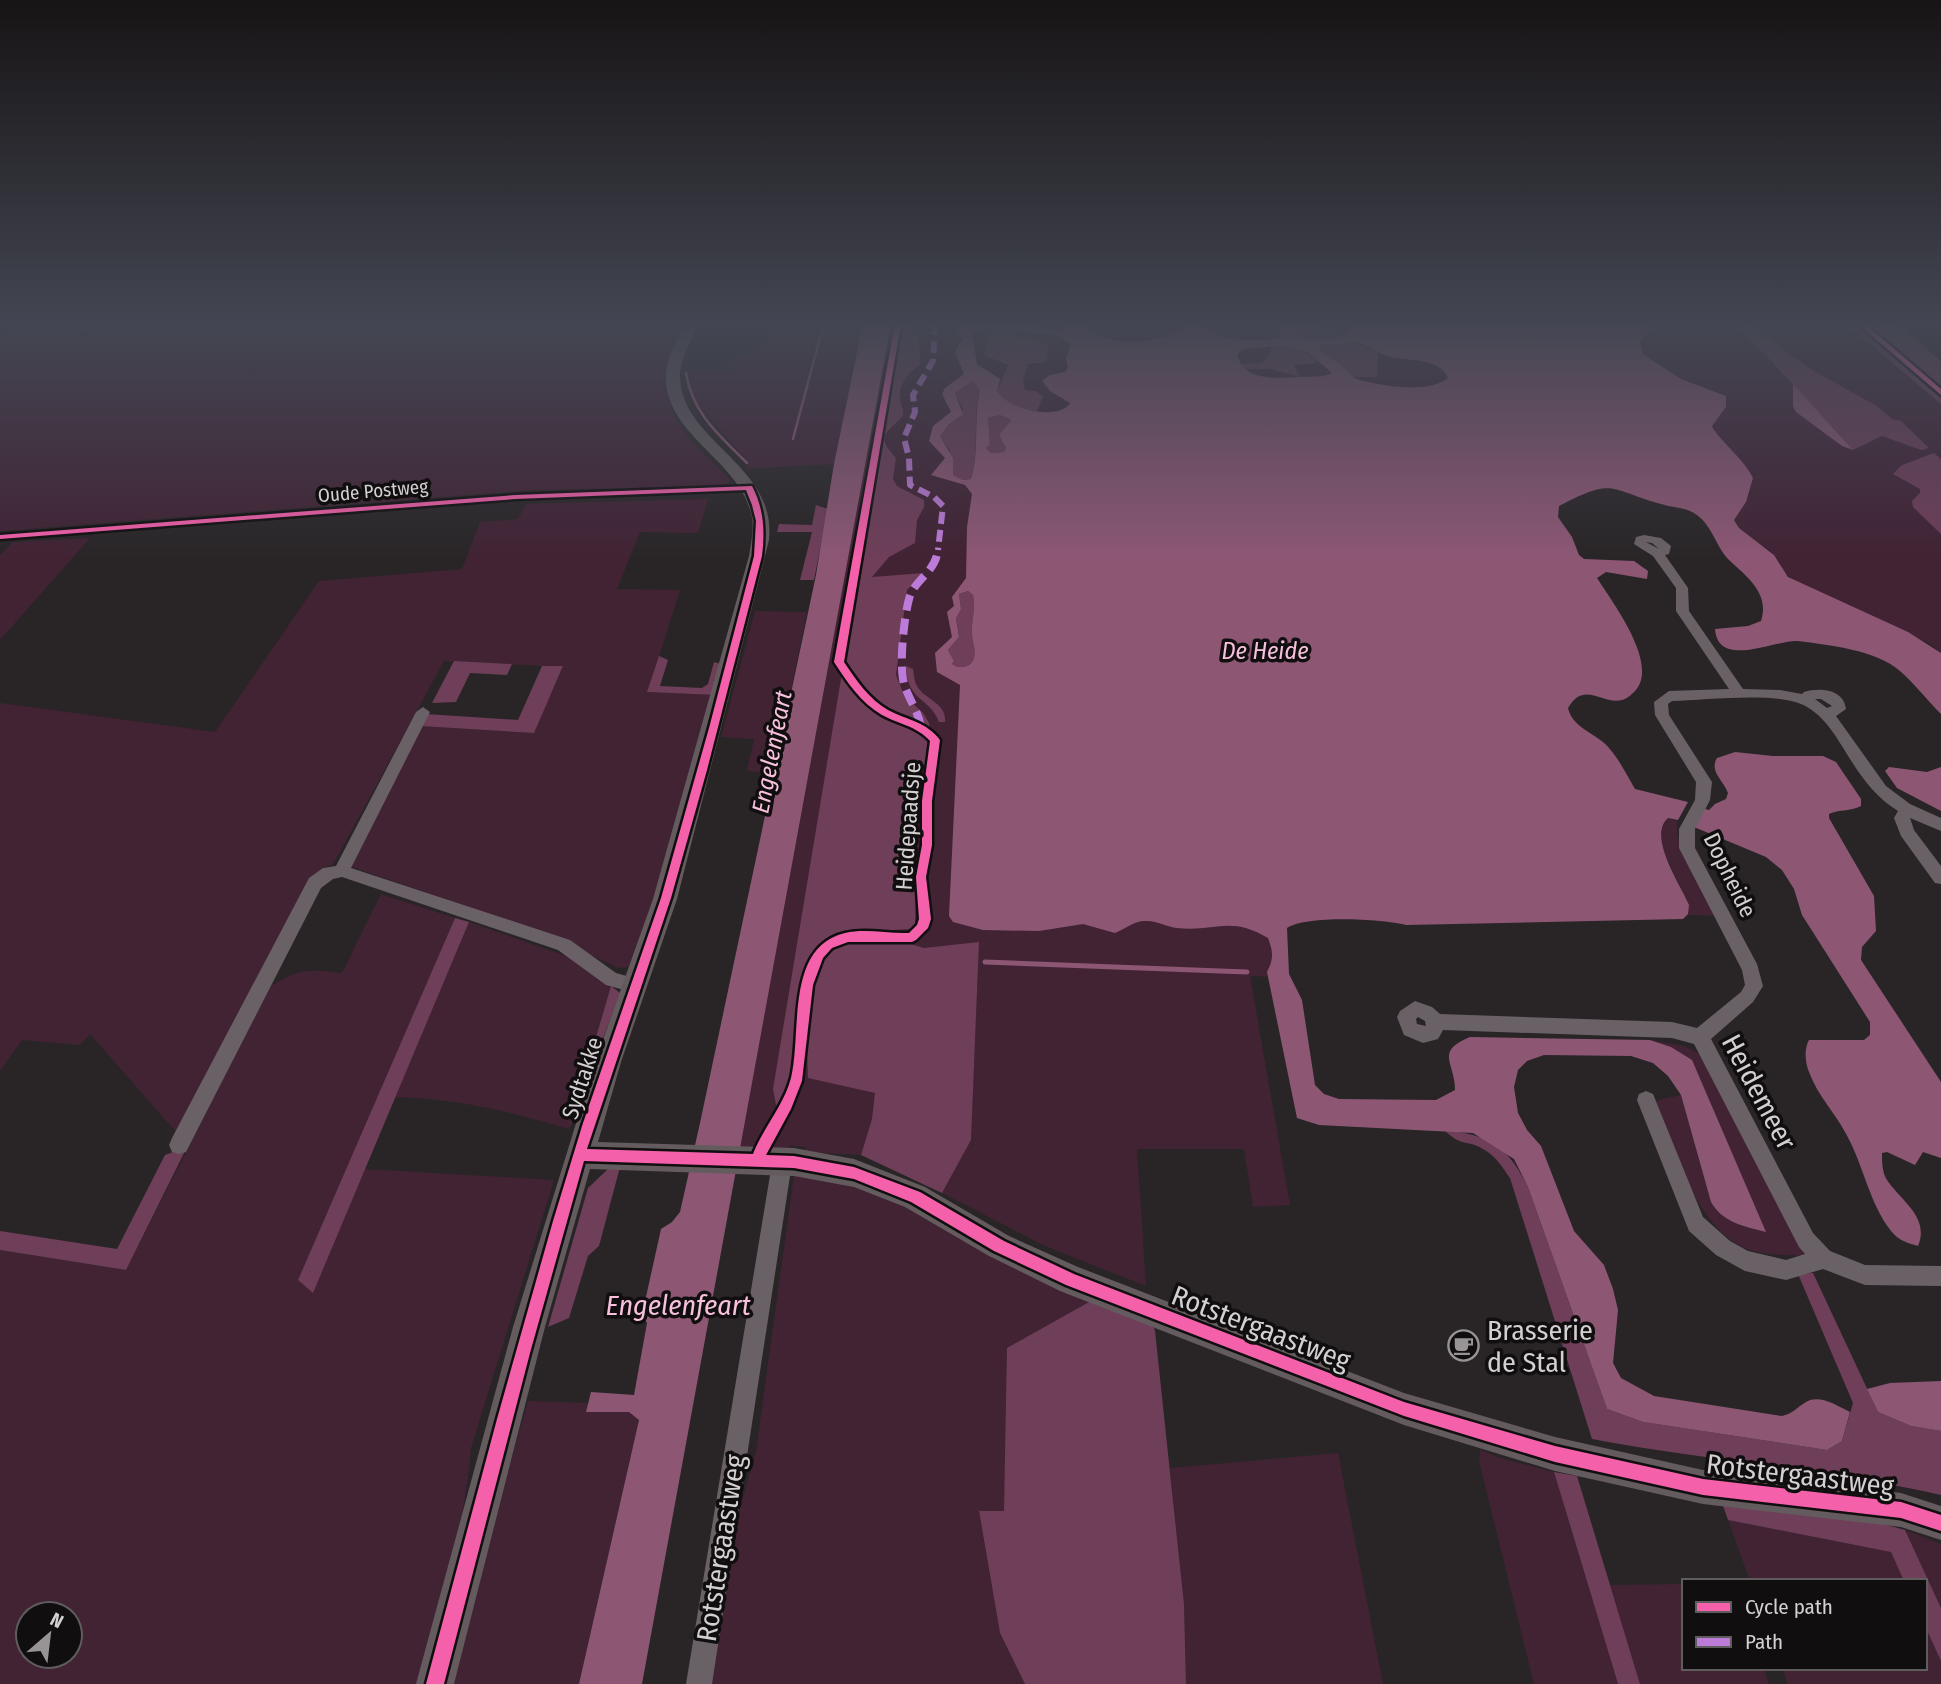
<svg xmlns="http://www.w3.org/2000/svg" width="1941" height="1684" viewBox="0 0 1941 1684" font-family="'Fira Sans Condensed',sans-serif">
<rect width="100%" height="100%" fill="#292527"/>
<path fill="#412334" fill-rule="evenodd" d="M 21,323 L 99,323 C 74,345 35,337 4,337 Z
M 105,323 L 687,323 C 682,340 668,369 668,385 C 669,429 704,452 731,481 L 721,486 L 534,490 L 0,531 L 0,339 C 35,340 76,348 105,323 Z
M 771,323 L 863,323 L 834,464 L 746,469 L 749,463 L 692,398 L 688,373 L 730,372 L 737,355 L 761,352 Z
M 890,323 L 1571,323 L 1274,918 L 1276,977 L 1250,976 L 1290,1205 L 1253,1207 L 1244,1149 L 1137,1149 L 1146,1286 L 1045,1246 L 942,1193 L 971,1140 L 978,963 L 861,1155 L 805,1152 L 806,1147 L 790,1146 L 788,1150 L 767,1150 L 769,1145 L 758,1144 L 755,1149 L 740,1149 L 738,1143 Z
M 1657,323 L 1845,323 L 1941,404 L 1941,653 L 1930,644 L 1800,585 C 1780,572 1784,565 1771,552 C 1759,541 1742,535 1734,520 L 1746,502 L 1753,478 C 1745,460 1716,438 1712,426 L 1726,407 L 1726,396 L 1681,379 L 1643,354 L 1640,341 Z
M 708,499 L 698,533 L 640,532 L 617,589 L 680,590 L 648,692 L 717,695 L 632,967 L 618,968 L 549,935 L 352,867 L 353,857 L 420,726 L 533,733 L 563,667 L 444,661 L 336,859 L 332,865 L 324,867 L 317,873 L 177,1133 L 90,1034 L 80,1045 L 22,1040 L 0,1071 L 0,703 L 215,732 L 319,581 L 462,569 L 480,522 L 518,519 L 526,504 Z
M 90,538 L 0,640 L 0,555 L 13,542 Z
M 755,611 L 807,612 L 774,773 L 747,771 L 754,739 L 721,737 Z
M 1668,818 L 1678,821 C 1670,843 1706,895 1718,916 L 1686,915 C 1691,886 1642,840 1668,818 Z
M 381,894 L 455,918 L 298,1280 L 340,1228 L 365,1169 L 554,1180 L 471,1448 C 465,1528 439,1606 419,1684 L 0,1684 L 0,1250 L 126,1270 L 270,987 C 297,968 310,969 342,973 ZM 28,1614 L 70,1614 L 70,1656 L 28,1656 Z
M 469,922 L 572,958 L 611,986 L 569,1129 C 509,1111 458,1099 395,1097 Z
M 1650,1040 L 1684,1046 L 1702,1055 L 1805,1256 C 1791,1255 1776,1255 1762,1253 C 1699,1243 1676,1151 1655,1101 L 1681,1095 L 1711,1202 C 1722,1221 1745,1228 1766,1232 L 1671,1047 Z
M 794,1175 L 854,1182 L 1098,1297 L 1004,1492 L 1004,1511 L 979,1512 L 1000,1633 L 1025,1684 L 711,1684 L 735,1527 L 756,1451 Z
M 528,1401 L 588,1403 L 587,1412 L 629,1412 L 639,1420 L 579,1684 L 448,1684 Z
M 1480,1450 L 1500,1458 L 1554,1472 L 1618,1684 L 1534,1684 L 1479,1461 Z
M 1338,1453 L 1383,1684 L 1186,1684 L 1184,1604 L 1170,1468 Z
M 1728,1520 L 1891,1551 L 1904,1581 L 1750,1581 Z
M 1905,1530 L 1941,1544 L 1941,1608 Z
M 1684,1584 L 1684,1668 L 1764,1668 L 1769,1684 L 1640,1684 L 1610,1585 Z
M 1925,1626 L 1941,1661 L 1941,1684 L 1788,1684 L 1782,1668 L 1925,1668 Z"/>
<path fill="#6f3e59" d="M 900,323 L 917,323 L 921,364 C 911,371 898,383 900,398 C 900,405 904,408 903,416 C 884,435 876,436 896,458 L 893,479 L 897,486 L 924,500 L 924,507 L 917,520 L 915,543 L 889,557 L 872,577 L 924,573 L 907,590 L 896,675 L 904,695 L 923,713 L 929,723 L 931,737 L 918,825 L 915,924 L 911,929 L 841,933 L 819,946 L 807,972 L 788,1090 L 777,1110 L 773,1089 Z
M 1289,323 L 1318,323 L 1335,331 L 1336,335 L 1332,340 C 1315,341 1297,340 1289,323 Z
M 1732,323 L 1755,323 L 1767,337 L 1812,370 L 1877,406 L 1892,419 L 1901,421 L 1929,448 L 1921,450 L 1882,436 L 1853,450 L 1763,352 Z
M 1845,323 L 1895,323 L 1941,361 L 1941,404 Z
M 991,328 L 1002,329 L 1049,345 L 1046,362 L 1028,364 L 1023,380 L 1025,390 L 1036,391 L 1043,397 L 1037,411 C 1021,409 1005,407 997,391 L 1008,365 L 984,355 Z
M 1351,341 L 1378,352 L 1377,377 L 1352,377 L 1341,365 L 1318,349 L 1323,344 L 1337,344 Z
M 1283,346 L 1300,349 L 1317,360 L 1314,363 L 1294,365 L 1300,377 L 1270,369 L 1245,369 L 1240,364 L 1262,363 L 1270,353 L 1271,348 Z
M 973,381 L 980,390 C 972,419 980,451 971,479 L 963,480 L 953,475 L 950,451 L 940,436 C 944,424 958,421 963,409 L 955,393 Z
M 1000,415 L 1011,420 L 999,435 L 1006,448 L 1004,452 L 991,453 L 986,448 L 990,445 L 988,418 Z
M 1934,453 L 1941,459 L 1941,534 L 1913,507 L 1912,501 L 1920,493 L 1920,489 L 1893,474 L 1902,465 Z
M 816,505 L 828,509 L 814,580 L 800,580 L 812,532 L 777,532 L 779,524 L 812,525 Z
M 968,591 L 973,595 C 976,609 971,621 972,634 C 972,643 978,653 972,662 C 969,667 962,667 957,667 L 952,664 L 954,661 L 948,650 L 959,637 L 956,617 L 961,609 L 959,594 Z
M 659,656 L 668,660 L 660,686 L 702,688 L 708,684 L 714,662 L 724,665 L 717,695 L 647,692 Z
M 454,661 L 512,664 L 507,675 L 470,673 L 456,702 L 432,703 Z
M 542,666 L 563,666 L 534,733 L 420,726 L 426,714 L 518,720 Z
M 906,666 L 913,669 C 914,674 914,681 917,686 C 925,700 947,703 945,722 L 939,722 C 930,697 907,702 906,666 Z
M 455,918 L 469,922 L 313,1293 L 298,1280 Z
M 864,940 L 904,942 L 924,948 L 979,942 L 971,1140 L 942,1193 L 861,1155 L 872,1119 L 875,1093 L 808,1078 C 807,1047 803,974 828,952 C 838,943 851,941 864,940 Z
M 611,986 L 620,993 L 569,1129 Z
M 1444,1130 C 1490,1135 1507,1145 1528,1187 L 1607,1409 L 1643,1422 L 1827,1450 L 1842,1441 L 1853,1403 L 1798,1274 L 1813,1273 L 1878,1412 L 1911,1426 L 1941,1431 L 1941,1495 C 1826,1468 1708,1461 1592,1439 L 1510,1178 C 1502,1167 1496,1156 1483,1149 C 1466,1139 1463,1148 1444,1130 Z
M 187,1147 L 126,1270 L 0,1250 L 0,1231 L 117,1249 L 165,1155 Z
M 620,1167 L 599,1246 L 588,1256 L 569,1318 L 548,1327 L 588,1188 L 608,1169 Z
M 1098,1297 L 1151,1318 L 1155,1331 L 1184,1604 L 1186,1684 L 1025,1684 L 1000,1633 L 979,1511 L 1004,1511 L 1007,1348 Z
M 1554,1472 L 1577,1476 L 1640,1684 L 1618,1684 Z
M 1721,1500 L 1860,1518 L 1905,1530 L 1941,1608 L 1941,1661 L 1925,1626 L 1925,1581 L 1904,1581 L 1891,1552 L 1728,1520 Z"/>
<path fill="#8d5774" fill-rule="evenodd" d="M 863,323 L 891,323 L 642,1684 L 579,1684 L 639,1420 L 629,1412 L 586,1412 L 591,1392 L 634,1395 L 647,1323 L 642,1315 L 661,1229 L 672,1222 L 680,1212 L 700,1123 L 816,575 L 834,464 Z
M 956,323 L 1029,323 L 1056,330 L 1065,328 L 1066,323 L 1085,323 C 1102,347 1142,344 1167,336 C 1183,331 1184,323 1202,323 C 1212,342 1258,342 1278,338 L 1281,333 L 1276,323 L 1289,323 C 1299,344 1331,345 1347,331 L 1348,328 L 1341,323 L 1657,323 L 1640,341 L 1643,354 L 1681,379 L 1726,396 L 1726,407 L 1712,426 C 1716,437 1745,460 1753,478 L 1746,502 L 1734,520 L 1739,528 L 1774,555 L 1788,577 L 1908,632 L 1941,653 L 1941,714 C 1927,700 1915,684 1900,671 C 1876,650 1829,645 1798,641 C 1777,639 1718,670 1715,629 L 1748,626 L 1761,621 C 1770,593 1747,577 1728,559 C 1716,546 1712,526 1697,515 C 1687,507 1673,508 1661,504 C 1607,489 1615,477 1559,506 L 1558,517 L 1572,537 L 1579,555 L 1584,559 L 1634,561 L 1648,571 L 1647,579 L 1606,572 L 1597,578 C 1612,602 1660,664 1635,691 C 1632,694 1627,699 1622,700 C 1602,705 1584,680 1568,708 C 1572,726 1591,732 1603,742 C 1617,754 1626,774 1635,789 L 1688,802 L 1678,820 L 1668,818 C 1647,836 1680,884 1689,905 L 1688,914 L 1683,919 L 1406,925 C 1381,919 1308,915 1287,928 L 1289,974 L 1302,1000 L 1315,1085 L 1324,1094 L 1339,1099 L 1436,1100 L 1455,1090 C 1455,1062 1434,1052 1470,1037 L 1650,1040 L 1671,1047 L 1692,1060 L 1766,1232 C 1745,1227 1722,1222 1711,1202 L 1681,1095 L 1668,1076 L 1653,1063 L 1631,1056 L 1544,1055 L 1527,1061 L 1518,1070 L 1514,1087 L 1518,1113 L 1527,1130 L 1541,1146 L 1574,1231 L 1604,1265 L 1613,1289 L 1618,1310 L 1613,1363 L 1621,1378 L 1654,1396 L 1782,1416 C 1794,1413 1796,1408 1806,1402 C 1820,1394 1837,1406 1850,1412 L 1842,1441 L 1827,1450 L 1643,1422 L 1607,1409 L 1528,1187 L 1514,1159 L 1473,1133 L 1319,1125 L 1297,1118 L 1267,972 C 1274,959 1273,951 1268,938 C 1230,915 1216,932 1177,928 C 1167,927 1156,920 1145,921 C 1134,921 1125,929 1115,933 L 1083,924 L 1039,931 L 983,930 L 953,922 L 949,916 L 960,685 L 937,672 L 935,653 L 952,637 L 947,612 L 954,606 L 952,597 L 966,578 L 967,527 L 972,494 L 965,485 L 931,475 L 945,458 L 929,441 L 933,426 L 951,412 L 942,394 L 945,388 L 964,374 L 955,352 L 962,339 L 957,334 ZM 994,328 L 1060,336 L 1071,345 L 1066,358 L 1068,367 L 1065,372 L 1050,375 L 1042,381 L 1050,391 L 1070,403 C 1060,421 1007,410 997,391 L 1000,379 L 977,364 L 972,334 L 975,330 ZM 1351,341 C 1364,342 1375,352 1387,356 C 1406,362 1439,356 1448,378 C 1428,394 1386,386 1363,381 L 1354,378 L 1341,365 L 1318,349 L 1323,344 L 1340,344 ZM 1283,346 L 1309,353 L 1332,373 C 1323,378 1310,376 1299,377 C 1277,378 1243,382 1237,354 L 1243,349 ZM 973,381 L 980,390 C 973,419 980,451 971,479 L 963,480 L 953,475 L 953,458 L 940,436 L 948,425 L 963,414 L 955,393 ZM 1000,415 L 1011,420 L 999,435 L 1006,448 L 1004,452 L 991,453 L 986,448 L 990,445 L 988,418 ZM 968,591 L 973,595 C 976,609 971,621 972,634 C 972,643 978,653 972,662 C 969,667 962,667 957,667 L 952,664 L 954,661 L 948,650 L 959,637 L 956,618 L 961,609 L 959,594 Z
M 1793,384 L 1853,450 L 1842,446 L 1796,412 L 1793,406 Z
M 1735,752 L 1773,756 L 1823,756 L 1836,762 L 1861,799 L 1861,806 C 1850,812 1839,809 1829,814 L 1829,818 L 1874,896 L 1876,931 L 1862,947 L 1861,960 L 1941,1082 L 1941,1158 L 1923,1152 L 1915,1165 L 1887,1152 L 1882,1153 C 1882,1162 1882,1172 1887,1180 C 1901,1201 1930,1217 1918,1246 C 1907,1243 1898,1240 1891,1231 C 1869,1203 1863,1163 1845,1132 C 1833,1110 1818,1096 1809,1072 C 1805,1062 1804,1049 1809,1040 L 1864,1040 L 1870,1035 L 1870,1022 L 1802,915 L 1794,889 L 1782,870 L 1766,857 L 1694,827 L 1702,808 L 1709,810 L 1715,804 L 1726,799 L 1728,793 C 1723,779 1709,772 1717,758 Z
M 1889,767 L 1927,772 L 1941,767 L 1941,811 L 1897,788 L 1885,771 Z
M 1941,1381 L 1941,1431 L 1911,1426 L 1878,1412 L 1867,1389 L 1890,1383 Z"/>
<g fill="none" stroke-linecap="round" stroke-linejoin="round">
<path stroke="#8d5774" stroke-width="2.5" d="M 686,373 C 692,413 720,436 747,463
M 793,439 L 823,326"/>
<path stroke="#8d5774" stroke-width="5" d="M 985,962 L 1247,972"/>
<path fill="#6a6166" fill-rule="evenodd" d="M 1932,323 L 1941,323 L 1941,329 Z
M 749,485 L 755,488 L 753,490 L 515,500 L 0,541 L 0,533 L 515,494 Z
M 1644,535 L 1661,538 L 1671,546 L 1669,554 L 1665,555 L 1688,588 L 1689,611 L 1743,689 L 1780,690 L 1802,694 L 1804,692 C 1819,687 1844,689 1846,709 L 1836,716 L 1886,786 L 1910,804 L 1941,818 L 1941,831 L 1910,818 L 1914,830 L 1941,866 L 1941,884 L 1935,883 L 1901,836 L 1894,818 L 1898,811 C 1872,795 1858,772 1842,746 C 1832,730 1820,712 1801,704 C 1773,692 1705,700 1672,701 L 1668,704 L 1669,715 L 1712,782 L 1710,800 L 1695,829 L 1695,848 L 1757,964 L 1763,986 L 1753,1002 L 1711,1039 L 1813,1233 L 1830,1251 L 1865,1265 L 1941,1266 L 1941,1286 L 1865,1285 L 1823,1269 L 1786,1280 L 1745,1271 L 1716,1255 L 1689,1231 L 1637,1100 L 1639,1094 L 1646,1091 L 1653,1094 L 1703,1217 L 1730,1241 L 1748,1251 L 1786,1260 L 1805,1254 L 1799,1247 L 1694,1044 L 1672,1038 L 1443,1030 L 1438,1039 L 1423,1043 L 1404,1035 L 1397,1017 L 1400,1011 L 1415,1001 L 1432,1007 L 1440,1014 L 1672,1022 L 1697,1028 L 1741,992 L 1745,985 L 1742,970 L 1679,848 L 1679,829 L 1695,800 L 1696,782 L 1655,715 L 1654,702 L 1669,691 L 1729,689 L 1676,611 L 1676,588 L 1653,556 L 1634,544 L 1636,537 ZM 1646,542 L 1652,543 L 1659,549 ZM 1815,699 L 1821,699 L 1832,706 L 1827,708 ZM 1418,1017 L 1425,1021 L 1426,1026 L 1417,1024 L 1416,1019 Z
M 423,707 L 430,712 L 351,868 L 570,940 L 616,973 L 641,980 L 644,985 L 641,990 L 635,993 L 606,985 L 558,950 L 342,877 L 333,879 L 321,888 L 186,1152 L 179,1154 L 172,1152 L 169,1145 L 172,1138 L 309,878 L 323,868 L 336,866 L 416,712 Z
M 782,1154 L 789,1156 L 792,1163 L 712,1684 L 686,1684 L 772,1163 L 775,1156 Z"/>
<path fill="#645b5e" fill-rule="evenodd" d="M 685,323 L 699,323 C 692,339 681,357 680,374 C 679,442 777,463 769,540 L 677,899 L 621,1062 L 598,1142 L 794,1148 L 854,1159 L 925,1187 L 1009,1236 L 1078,1267 L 1404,1393 L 1555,1437 L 1703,1470 L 1901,1493 L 1941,1506 L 1941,1540 L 1901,1527 L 1703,1504 L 1555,1471 L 1404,1425 L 1060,1291 L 989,1256 L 905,1207 L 854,1187 L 794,1176 L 590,1169 L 545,1327 L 454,1684 L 416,1684 L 513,1327 L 595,1062 L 653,899 L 749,556 C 751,542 755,527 751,513 C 738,459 663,434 666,374 C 667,356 678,339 685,323 Z"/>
<path stroke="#bd7bd9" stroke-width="6" stroke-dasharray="12 6" stroke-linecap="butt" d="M 935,323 L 933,361 L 913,395 L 915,412 L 904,438 L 909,458 L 910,485 L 934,497 L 943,506 L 938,550"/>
<path stroke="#bd7bd9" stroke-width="8" stroke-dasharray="16 8" stroke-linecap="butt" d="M 921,727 C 918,711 910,701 905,687 C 898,669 904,618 909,599 C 914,579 936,573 938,549"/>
<defs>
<path id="cycleway" d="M 895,323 L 901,323 L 844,662 C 856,680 869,699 888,710 C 907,720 927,722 940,740 L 932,801 L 932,845 L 926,877 L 931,919 L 928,928 L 916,940 L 912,942 L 848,942 L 832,948 L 823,958 L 813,985 L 802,1081 L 791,1109 L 766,1155 L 794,1156 L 854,1167 L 920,1192 L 1004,1241 L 1074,1274 L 1404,1402 L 1555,1446 L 1703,1479 L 1901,1502 L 1941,1515 L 1941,1531 L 1901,1518 L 1703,1495 L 1555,1462 L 1404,1416 L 1066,1285 L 994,1251 L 911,1202 L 854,1179 L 794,1168 L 584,1161 L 530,1353 L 444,1684 L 426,1684 L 497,1419 L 553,1221 L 583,1123 L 661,898 L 709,728 L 754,556 L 756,521 L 752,505 L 746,490 L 515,499 L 0,539 L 0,535 L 515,495 L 752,486 C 764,509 765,531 762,556 L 707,770 L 671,898 L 587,1149 L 753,1154 C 763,1128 784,1105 791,1078 C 802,1032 785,947 845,933 C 866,928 888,934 909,933 L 917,925 L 919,919 L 916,877 L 922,845 L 922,801 L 930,741 C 917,726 898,724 882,715 C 861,703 847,682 834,662 Z
M 1857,323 L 1864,323 L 1941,389 L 1941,395 Z"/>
</defs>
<use href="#cycleway" stroke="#110e0f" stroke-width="5"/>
<use href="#cycleway" fill="#f560ab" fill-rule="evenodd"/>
</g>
<linearGradient id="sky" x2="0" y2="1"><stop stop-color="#171415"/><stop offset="0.58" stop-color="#434652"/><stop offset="1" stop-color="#434652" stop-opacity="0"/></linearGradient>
<rect width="1941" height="559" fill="url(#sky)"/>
<defs>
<symbol id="cafe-ring" viewBox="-11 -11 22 22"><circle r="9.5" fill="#110e0f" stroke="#989496" stroke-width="1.5"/><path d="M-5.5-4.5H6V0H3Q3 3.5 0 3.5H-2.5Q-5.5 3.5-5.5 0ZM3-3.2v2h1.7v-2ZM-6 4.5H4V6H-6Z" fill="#989496"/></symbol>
</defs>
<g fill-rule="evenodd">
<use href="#cafe-ring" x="1446" y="1328" width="35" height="35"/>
</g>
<g text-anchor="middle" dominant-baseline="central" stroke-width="7" stroke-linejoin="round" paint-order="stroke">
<g font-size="19" fill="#d4d0d2" stroke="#110e0f">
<text transform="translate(373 491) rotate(-5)">Oude Postweg</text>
</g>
<g font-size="23" fill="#d4d0d2" stroke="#110e0f">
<text transform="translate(908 826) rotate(-86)">Heidepaadsje</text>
<text transform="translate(1730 875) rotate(64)">Dopheide</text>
<text transform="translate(582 1078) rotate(-72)">Sydtakke</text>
</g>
<g font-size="24" font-style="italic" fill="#f7c1dd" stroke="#110e0f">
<text x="1265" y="651">De Heide</text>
<text transform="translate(772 752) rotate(-79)">Engelenfeart</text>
</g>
<g font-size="28" fill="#d4d0d2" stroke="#110e0f">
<text transform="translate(1759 1092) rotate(62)">Heidemeer</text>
<text transform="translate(1261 1328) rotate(21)">Rotstergaastweg</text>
<text transform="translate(1800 1475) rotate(7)">Rotstergaastweg</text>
<text transform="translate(721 1548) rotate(-81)">Rotstergaastweg</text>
</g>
<g font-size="28" font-style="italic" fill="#f7c1dd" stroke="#110e0f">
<text x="678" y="1305">Engelenfeart</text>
</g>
<g font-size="28" fill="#d4d0d2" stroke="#110e0f" text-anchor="start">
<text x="1487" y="1330">Brasserie<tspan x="1487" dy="32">de Stal</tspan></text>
</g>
</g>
<rect x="1682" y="1579" width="245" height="91" fill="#110e0f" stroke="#5f5c5d" stroke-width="2"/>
<rect x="1696" y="1602" width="35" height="10" fill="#f560ab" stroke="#5f5c5d" stroke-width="2"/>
<text x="1745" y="1614" font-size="21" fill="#d4d0d2">Cycle path</text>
<rect x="1696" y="1637" width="35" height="10" fill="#bd7bd9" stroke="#5f5c5d" stroke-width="2"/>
<text x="1745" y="1649" font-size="21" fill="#d4d0d2">Path</text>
<g transform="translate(49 1635) rotate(28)"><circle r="33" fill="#110e0f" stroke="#5f5c5d" stroke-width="2"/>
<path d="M0-5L12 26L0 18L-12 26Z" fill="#989496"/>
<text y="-10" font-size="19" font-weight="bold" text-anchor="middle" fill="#d4d0d2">N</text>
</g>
</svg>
